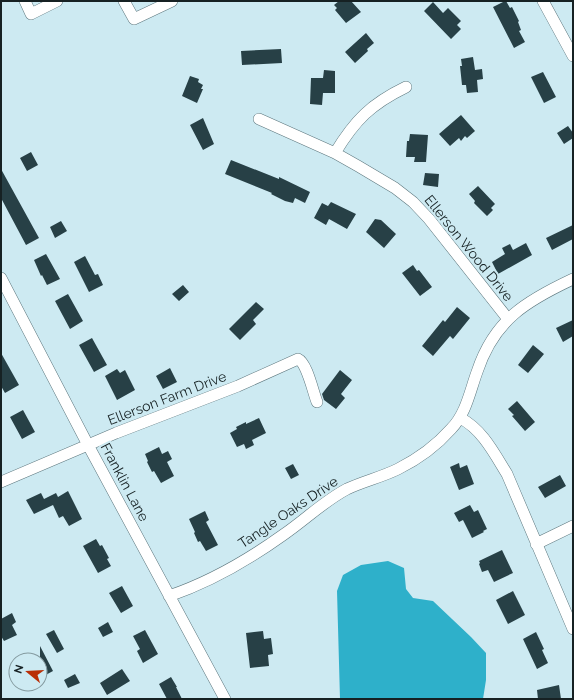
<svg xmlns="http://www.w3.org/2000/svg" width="574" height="700" viewBox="0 0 574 700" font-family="Raleway,sans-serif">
<rect width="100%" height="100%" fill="#cdeaf2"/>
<path fill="#2eb0ca" d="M 388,561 L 404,568 L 406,589 L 413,598 L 433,601 L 471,637 L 486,653 L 486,680 L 483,699 L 340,699 L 337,591 L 343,575 L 361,565 Z"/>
<path fill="#274046" d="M 339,1 L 351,1 L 361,12 L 346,23 L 335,10 L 337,8 L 334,5 Z
M 505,1 L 506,1 L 510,8 L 512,7 L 519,21 L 518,22 L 521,30 L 519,31 L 525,42 L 514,48 L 493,7 Z
M 433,2 L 443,13 L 448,8 L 461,21 L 457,25 L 461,29 L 451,39 L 424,11 Z
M 366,33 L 374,43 L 367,49 L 368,51 L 355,63 L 345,52 Z
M 281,49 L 282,63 L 242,65 L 241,51 Z
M 473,57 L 475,70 L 482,69 L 483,79 L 477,80 L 478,92 L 467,93 L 466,85 L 462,85 L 460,66 L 462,66 L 461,59 Z
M 324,70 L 335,71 L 335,93 L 323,93 L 322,105 L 310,104 L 311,78 L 323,78 Z
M 543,72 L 556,97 L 544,103 L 531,77 Z
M 190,76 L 199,79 L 198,82 L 203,85 L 201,89 L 203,89 L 197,103 L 182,96 Z
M 461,115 L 475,131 L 467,138 L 465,136 L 461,141 L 459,138 L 450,146 L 439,134 Z
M 203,118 L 214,144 L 203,150 L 190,125 Z
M 568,126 L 573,133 L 573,138 L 564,144 L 557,133 Z
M 410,134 L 428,135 L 426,162 L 414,162 L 415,157 L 406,157 L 407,141 L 409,141 Z
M 31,152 L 38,165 L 27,171 L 20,158 Z
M 231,160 L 279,179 L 279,177 L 310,192 L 305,203 L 295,198 L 293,203 L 285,201 L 271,194 L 272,193 L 225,174 Z
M 1,169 L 39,238 L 26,245 L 1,198 Z
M 425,173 L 439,174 L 438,187 L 423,185 Z
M 478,186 L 495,204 L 491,208 L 493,210 L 487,216 L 474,203 L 475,201 L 469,194 Z
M 331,202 L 356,214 L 347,229 L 329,219 L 326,225 L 314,218 L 322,203 L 328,206 Z
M 375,219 L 381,220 L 396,234 L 384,248 L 366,232 Z
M 61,221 L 67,231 L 55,238 L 50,227 Z
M 573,225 L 573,239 L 552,250 L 546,238 Z
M 526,243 L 532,255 L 498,274 L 492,262 L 505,254 L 502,248 L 510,244 L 513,250 Z
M 46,254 L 60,279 L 47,285 L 42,275 L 41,276 L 34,260 Z
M 85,256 L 95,275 L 98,274 L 103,285 L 89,292 L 74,262 Z
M 413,265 L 417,271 L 419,270 L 432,287 L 420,296 L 402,273 Z
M 183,285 L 189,292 L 179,301 L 172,294 Z
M 68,294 L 83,321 L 70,329 L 55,301 Z
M 256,302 L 264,309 L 253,320 L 256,324 L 240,340 L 229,329 Z
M 457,307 L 470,318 L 453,339 L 450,336 L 433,356 L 422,346 L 443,320 L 445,322 Z
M 573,320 L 573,336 L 563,342 L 556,328 Z
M 92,338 L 107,365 L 94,372 L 79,345 Z
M 533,345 L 544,354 L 528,373 L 518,365 Z
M 1,353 L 19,385 L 5,393 L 1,386 Z
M 170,368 L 177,382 L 163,389 L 156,376 Z
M 117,369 L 120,373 L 125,370 L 135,390 L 117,400 L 105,376 Z
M 340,370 L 352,380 L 341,394 L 345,398 L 336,409 L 324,400 L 322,394 Z
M 517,401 L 535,422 L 525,431 L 512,416 L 514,415 L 508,409 Z
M 23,410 L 35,432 L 22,439 L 10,417 Z
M 259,418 L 266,433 L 252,440 L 254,445 L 246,449 L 244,444 L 237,447 L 230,433 L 237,429 L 236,427 L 246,422 L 246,424 Z
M 159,447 L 162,454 L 168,451 L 172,459 L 167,462 L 174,476 L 161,483 L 154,471 L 152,472 L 147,462 L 148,461 L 145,454 Z
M 459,463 L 460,468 L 467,465 L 474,484 L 459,490 L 450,467 Z
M 293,464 L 299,475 L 291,479 L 285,468 Z
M 560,475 L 566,486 L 545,498 L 538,487 Z
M 68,491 L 82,519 L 69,526 L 63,516 L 59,518 L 53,505 L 34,514 L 26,500 L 41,493 L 44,499 L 56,493 L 58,497 Z
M 470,505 L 474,512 L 478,510 L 487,529 L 483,531 L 484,532 L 472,538 L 463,520 L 459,522 L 454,513 Z
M 205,511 L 209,520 L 206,522 L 218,545 L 206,551 L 200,541 L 198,542 L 194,533 L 195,532 L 189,519 Z
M 96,539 L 100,546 L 102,545 L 109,558 L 107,559 L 111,566 L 98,573 L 83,546 Z
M 502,550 L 513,573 L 494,582 L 488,570 L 482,572 L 479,564 L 480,563 L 479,561 Z
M 122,586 L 133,606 L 121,613 L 109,593 Z
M 513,591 L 525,615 L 508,624 L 496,600 Z
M 12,613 L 16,622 L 12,625 L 17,635 L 4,641 L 1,636 L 1,619 Z
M 108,622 L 113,632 L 103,637 L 98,628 Z
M 54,630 L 64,649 L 57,653 L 46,634 Z
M 145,630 L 158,654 L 143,663 L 137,651 L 140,649 L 133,636 Z
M 263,631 L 264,639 L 271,638 L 273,654 L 268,655 L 269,666 L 250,668 L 246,633 Z
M 536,632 L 544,649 L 542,650 L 548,663 L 537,669 L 523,639 Z
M 40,646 L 53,671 L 40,678 Z
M 122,669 L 130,681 L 107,695 L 100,683 Z
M 75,674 L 80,683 L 68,688 L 64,680 Z
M 171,677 L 177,687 L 176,687 L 182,699 L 167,699 L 159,684 Z
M 559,685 L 561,699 L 538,699 L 537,690 Z"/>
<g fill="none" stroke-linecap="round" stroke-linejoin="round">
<defs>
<path id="minor" d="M 25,1 L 31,14 L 57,1
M 124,1 L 134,19 L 172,1
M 543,1 L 573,56
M 259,119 L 335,153 L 358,166 L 395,188 L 413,202 L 429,219 L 508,319
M 335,153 C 355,120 371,104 406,87
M 1,278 L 88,445 L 225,699
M 460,418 C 482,429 494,453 507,474 L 573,629
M 1,482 L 116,433 L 238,386 L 298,359 C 307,363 313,392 317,402
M 536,544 L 573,526
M 169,596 C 210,582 248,560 283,535 C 305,520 324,501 347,489 C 364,481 382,477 398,469 C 418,459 436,446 451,429 C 466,414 470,391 477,372 C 494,320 526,301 573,279"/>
</defs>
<use href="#minor" stroke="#5c767d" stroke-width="12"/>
<use href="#minor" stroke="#fff" stroke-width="11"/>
</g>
<g text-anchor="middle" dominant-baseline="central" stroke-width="4" stroke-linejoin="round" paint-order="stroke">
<g font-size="14" fill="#162123" stroke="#cdeaf2">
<text transform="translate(469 248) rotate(51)">Ellerson Wood Drive</text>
<text transform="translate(167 398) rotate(-21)">Ellerson Farm Drive</text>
<text transform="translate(125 482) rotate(62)">Franklin Lane</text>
<text transform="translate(288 512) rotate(-34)">Tangle Oaks Drive</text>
</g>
</g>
<rect width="574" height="700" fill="none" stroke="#162123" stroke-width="4"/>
<g transform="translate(28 672) rotate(288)"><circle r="19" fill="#cdeaf2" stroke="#849a9f"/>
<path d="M0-3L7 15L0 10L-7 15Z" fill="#b92f07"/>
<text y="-6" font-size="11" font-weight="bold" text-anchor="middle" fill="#162123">N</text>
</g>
</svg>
